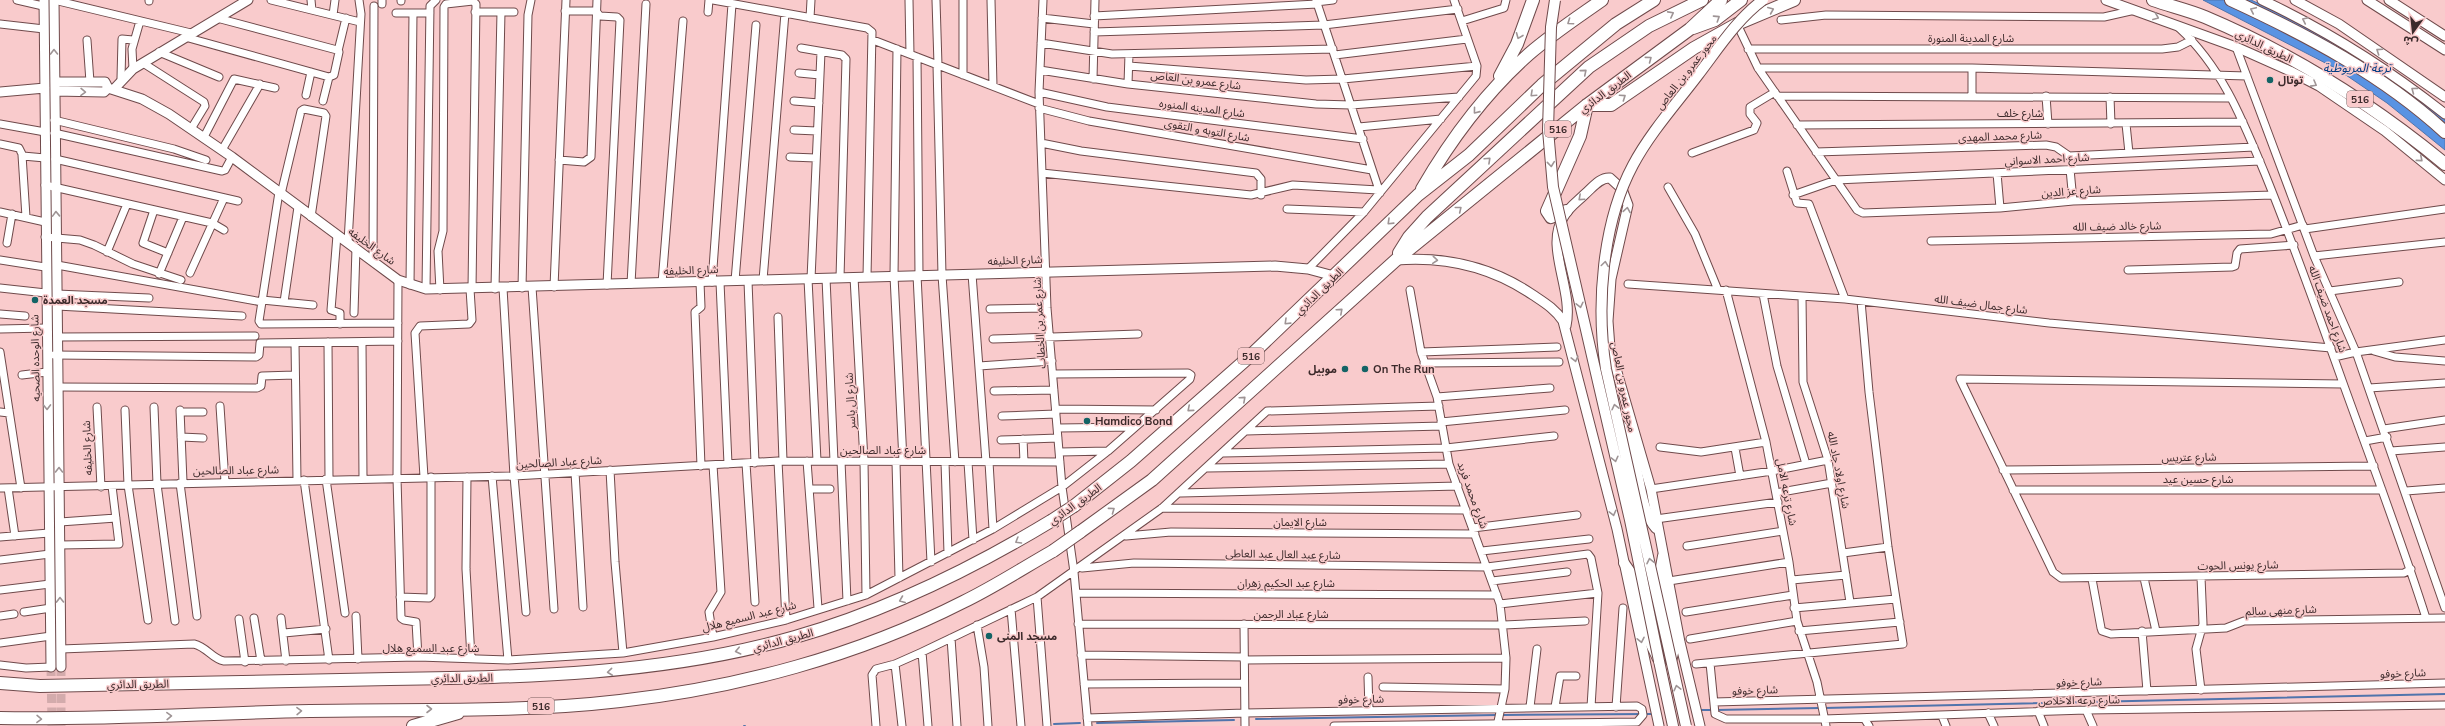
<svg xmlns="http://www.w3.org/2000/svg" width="2445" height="726" viewBox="0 0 2445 726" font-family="Mulish,'Noto Sans Arabic',sans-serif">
<rect width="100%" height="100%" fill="#f9cbcc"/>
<path fill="#5993e3" stroke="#5074ac" d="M 2203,0 L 2251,0 L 2321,32 L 2364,55 L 2445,118 L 2445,150 L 2387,103 L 2337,69 Z"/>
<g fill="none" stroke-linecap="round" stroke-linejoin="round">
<path stroke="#5074ac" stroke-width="2" d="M 1824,708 L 2445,694
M 1701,710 L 1712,710
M 1716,710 L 1820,708
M 1502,715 L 1651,714
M 1256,719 L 1497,715
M 1097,723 L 1234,720
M 1054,724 L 1080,723
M 744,726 L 745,726"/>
<path stroke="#d3abac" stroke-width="9" stroke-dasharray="9 4.5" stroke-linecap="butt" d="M 51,667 L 52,726
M 61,667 L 61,726"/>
<defs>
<path id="street" d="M 17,0 L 43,6
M 54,0 L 191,33
M 271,0 L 360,22
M 311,0 L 312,10
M 382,0 L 382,4
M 401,0 L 401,1
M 713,0 L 867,28 L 872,32 L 867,277
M 909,0 L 910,54
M 936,0 L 938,65
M 963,0 L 963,75
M 991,0 L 993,86
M 1043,0 L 1039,92 L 1047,308 L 1062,487 L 1074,572 L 1088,726
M 1316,0 L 1380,193
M 149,1 L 149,0
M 1316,2 L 1333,0
M 565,11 L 596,11
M 596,11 L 600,16 L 617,17 L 620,20 L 607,285
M 475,12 L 514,12
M 708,12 L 709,0
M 396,13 L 430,13
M 333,15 L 335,0
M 1094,16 L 1317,4
M 217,18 L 337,50 L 339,52 L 334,75 L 329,77
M 810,18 L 811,0
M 1042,18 L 1094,24
M 1781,20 L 1826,15 L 2104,17 L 2135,10
M 1462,21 L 1504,8 L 1506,0
M 0,24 L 44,29
M 1737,24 L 1758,68 L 1857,210 L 1863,213 L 2000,208 L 2073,201 L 2273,195
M 2179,28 C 2222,67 2243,121 2265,174 C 2293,243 2318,313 2343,383 C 2371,461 2401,539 2426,618
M 1094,32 L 1324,25 L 1458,9
M 185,37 L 329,77
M 87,40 L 90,82
M 873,40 L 1039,104
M 1041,43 L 1112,54 L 1333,49
M 2236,47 L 2314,256 L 2356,352 L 2445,608
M 801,48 L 842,55 L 846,59 L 840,278
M 897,49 L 894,276 L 903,461
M 1748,49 L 2162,49 L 2178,47 L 2192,40
M 338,51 L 346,18
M 159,52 L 219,77
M 1335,55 L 1467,39
M 917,57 L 919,275
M 143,63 L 204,102 L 205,106 L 191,129
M 937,65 L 942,275 L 955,462
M 1129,66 L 1306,80 L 1343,79 L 1477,66
M 1758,68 L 1972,68 L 2247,76
M 1972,68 L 1972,97
M 133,69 L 132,49 L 140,21
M 1040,70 L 1128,84 L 1316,104 L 1351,105 L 1459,97
M 799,73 L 820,75
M 121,78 L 122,39 L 133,40
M 1093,79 L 1095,0
M 1128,84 L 1129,54
M 1039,92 L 1107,107 L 1363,139
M 306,95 L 311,72
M 1777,96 L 2231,98
M 2046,96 L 2048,124
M 2110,97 L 2111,124
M 323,101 L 329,77
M 794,101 L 819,103
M 1039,108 L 1089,121 L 1372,170
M 54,120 L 174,149 L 206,160
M 0,124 L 45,132
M 2126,124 L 2129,153
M 1797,125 L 2243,122
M 1359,127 L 1441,119
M 794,130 L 817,131
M 54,133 L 222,171 L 225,170 L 232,157
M 204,137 L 234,79 L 275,88
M 1041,143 L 1081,151 L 1256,173 L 1261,179 L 1261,195
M 0,144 L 19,148 L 23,156 L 45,158
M 222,150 L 260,84
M 1816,152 L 2046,145 L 2056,147 L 2069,156 L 2254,147
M 1692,153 L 1754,130 L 1757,123 L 1750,114 L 1750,107 L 1775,92
M 22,155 L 26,217
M 790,157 L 816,158
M 55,159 L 238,201
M 559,160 L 584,162 L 591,157 L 597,0
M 2070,169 L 2073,201
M 1787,171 L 1797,203 L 1809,204 L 1845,299
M 1042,173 L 1251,195 L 1293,185 L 1378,190
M 1997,173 L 2000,208
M 45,185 L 212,223 L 224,230
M 1668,187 L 1695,234 L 1718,290
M 279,192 L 259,321 L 261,324 L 398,323
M 281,194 L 301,111 L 304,109 L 324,113 L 326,116 L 311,217
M 1793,195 L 1836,180 L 2260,161
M 1287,209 L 1364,212
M 154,210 L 143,243 L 168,253
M 0,212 L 45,222
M 2305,229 L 2445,209
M 337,235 L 331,310 L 340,313 L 340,324
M 45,237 L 80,240 L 94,245 L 133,264 L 181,280
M 1931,241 L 2271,234 L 2303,225
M 348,242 L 361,14 L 359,0
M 7,243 L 12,214
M 107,252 L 127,204
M 2314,256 L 2445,242
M 0,260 L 45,267
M 373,261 L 374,6
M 57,265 L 262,302
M 1308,269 L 1364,212 L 1476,76 L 1477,66 L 1454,0
M 2128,270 L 2232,267 L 2235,266 L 2237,253 L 2240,249 L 2294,245
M 190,273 L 224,198
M 159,274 L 183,217
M 972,274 L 986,462
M 917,275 L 931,562
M 854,277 L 864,461 L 866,595
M 826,278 L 834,461
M 808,279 L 817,461
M 811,279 L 821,52
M 398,280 L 397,478 L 401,618 L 404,620 L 416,622 L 418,657
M 763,280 L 785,13
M 735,281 L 756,25
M 748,281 L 755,463
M 700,282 L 701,307 L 695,312 L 701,466
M 712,282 L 732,4
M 720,282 L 728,464
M 662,283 L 683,21
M 631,284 L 646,4
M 1628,284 L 1845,299 L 2049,323 L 2331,348
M 410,285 L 413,13
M 532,287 L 554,609
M 554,287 L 566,0
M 0,288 L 46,293
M 503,288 L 514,476 L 526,612
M 522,288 L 528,15 L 531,0
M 426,289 L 430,6 L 436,0
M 495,289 L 501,12
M 440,290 L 438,251 L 443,231 L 444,7 L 446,4 L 473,1 L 476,4 L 472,289
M 1410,290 L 1421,352 L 1437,397 L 1449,464 L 1500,604 L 1506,658 L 1505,689 L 1497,726
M 1726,290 L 1766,442 L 1789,562 L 1797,621 L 1817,682 L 1826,726
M 2330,291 L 2399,282
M 57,294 L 149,298
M 1763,294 L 1777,366 L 1806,464
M 1802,296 L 1803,382 L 1828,460 L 1850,602
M 262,300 L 313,305
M 284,302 L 298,207
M 57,306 L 242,316
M 990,309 L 1047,308
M 354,313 L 356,248
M 0,314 L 25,316
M 778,317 L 783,461
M 0,329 L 46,328
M 58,337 L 255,336
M 993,339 L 1138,334
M 328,342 L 329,479
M 362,342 L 363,479
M 295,343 L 297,480
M 2374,351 L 2395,357 L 2445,361
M 0,352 L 21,488
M 1421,352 L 1557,347
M 54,355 L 256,357 L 259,355 L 260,343 L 398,341
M 2334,357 L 2356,352 L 2445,340
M 1424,363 L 1559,362
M 979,366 L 1052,361
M 22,375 L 47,372
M 2343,384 L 1960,379 L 2053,572 L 2061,578 L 2404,573 L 2411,569
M 58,387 L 257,388 L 261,386 L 262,376 L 295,375
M 2369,388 L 2445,383
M 994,391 L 1054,390
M 1437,397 L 1550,388
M 220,406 L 225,482
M 97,407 L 101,487
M 154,407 L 157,484 L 175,621
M 1056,409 L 1156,410
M 125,410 L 128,485 L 148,620
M 180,410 L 183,482
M 0,412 L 9,413
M 180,412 L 203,412
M 1002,416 L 1056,414
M 1441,422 L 1565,410
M 1058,428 L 1135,427
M 2384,429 L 2445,420
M 1246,431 L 1442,426
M 181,437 L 203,438
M 1023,439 L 1024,462
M 1001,440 L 1058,438
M 2365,441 L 2387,437
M 1660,447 L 1701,452 L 1766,442
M 1735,448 L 1740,476
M 2391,451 L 2445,447
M 1060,452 L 1108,451
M 1223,453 L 1446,448 L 1554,436
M 778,461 L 786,620
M 807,461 L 818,608
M 841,461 L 847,601
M 896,462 L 899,578
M 945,462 L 948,553
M 968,462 L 973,540
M 989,462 L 993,529
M 746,463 L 755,602
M 713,465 L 721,592 L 709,612 L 713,637
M 1207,468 L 1449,464
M 610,470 L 615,562 L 623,653
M 2003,470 L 2374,466
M 575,472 L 583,607
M 492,476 L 508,660
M 424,477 L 415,333 L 420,326 L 469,324 L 472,320 L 470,289
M 467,477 L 466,569 L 471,658
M 326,479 L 345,613
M 304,480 L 329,660
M 180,483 L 197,616
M 0,488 L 514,476 L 778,461 L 1060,462
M 8,488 L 15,536
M 810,489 L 830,489
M 1651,489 L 1772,471 L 1828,460
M 2013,490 L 2382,490
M 2406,491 L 2445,488
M 1181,493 L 1458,486
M 1776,493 L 1832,483
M 1162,508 L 1466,510
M 1656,519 L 1778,502
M 60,522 L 116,518
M 1473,528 L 1577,515
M 1126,536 L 1171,532 L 1475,534
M 0,537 L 49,533
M 60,545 L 119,544 L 112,486
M 1687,546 L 1783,531
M 1482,551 L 1589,539
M 1843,553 L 1888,547
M 0,560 L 50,554
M 1082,568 L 1134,563 L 1487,567 L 1588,554 L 1591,558 L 1598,593 L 1591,707
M 2201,577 L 2203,624 L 2196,649 L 2201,690
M 2144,578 L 2156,631
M 2092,579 L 2101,628 L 2102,631 L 2111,634 L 2226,628 L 2244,621 L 2445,618
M 1792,580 L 1846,575
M 1492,581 L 1567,572
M 1669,581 L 1789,562
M 0,590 L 50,584
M 1076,593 L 1497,595
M 400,597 L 429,598 L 431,596 L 431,477
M 1037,597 L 1047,726
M 1500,604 L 1598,593
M 1794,608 L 1896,599
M 1011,609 L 1021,726
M 24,612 L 51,608
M 1686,612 L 1793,595
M 0,616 L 14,614
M 356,616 L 358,659
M 254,618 L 261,661
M 281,618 L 286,661
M 239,619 L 245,662
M 1078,624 L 1504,625 L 1585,621
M 1244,624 L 1245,726
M 977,625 L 984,667 L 988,726
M 1799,631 L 1900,622
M 2142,631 L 2147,691
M 284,633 L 326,629
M 951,638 L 957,726
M 1690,639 L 1797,621
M 0,643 L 51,636
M 61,649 L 194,644 C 207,647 212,659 224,661 L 418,657 L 508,660 L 623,653 L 713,637 L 786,620 L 866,595 L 993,529 L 1062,487 L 1108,451 L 1190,379 L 1191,375 L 1188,373 L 1053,374
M 922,652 L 928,726
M 1081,655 L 1244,657
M 1244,660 L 1506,658
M 1710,663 L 1715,714 L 1726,719 L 1824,719 L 2086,710 L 2445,705
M 895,664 L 902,726
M 1696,664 L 1903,644 L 1888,547 L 1869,392 L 1861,301
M 0,665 L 26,668 L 51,667
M 1368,677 L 1369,710
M 1084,684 L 1244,683
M 1383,687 L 1505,689
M 1714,702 L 2445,683
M 1530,707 L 1537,649
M 1555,707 L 1560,676 L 1576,676
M 1616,707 L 1623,608
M 2086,710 L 2093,726
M 2038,711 L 2044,726
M 1988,713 L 1994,726
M 1942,716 L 1946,726
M 1087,718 L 1245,713 L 1637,706 L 1642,709 L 1643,715 L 1637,722 L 1334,726
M 1864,718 L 1869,726
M 876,726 L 872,675 L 876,669 L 895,664 L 922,652 L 1037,597 L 1162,508 L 1267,411 L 1439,406"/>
<path id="secondary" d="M 44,0 L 51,667
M 54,0 L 61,667
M 2106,0 L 2236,47 L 2290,71 L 2319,86 L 2385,131 L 2445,180
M 2262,0 C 2328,31 2388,69 2445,114
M 2295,0 L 2339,24 L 2445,97
M 2367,0 L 2445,50
M 2389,0 L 2445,36
M 55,82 L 105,82 L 108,88 L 142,99 L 169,114 L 232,157 L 398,280 L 426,289 L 1275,266 L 1308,269 L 1334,276
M 114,89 L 133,69 L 248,0
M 55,91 L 104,92 L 108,88
M 0,92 L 45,88
M 1396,260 C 1446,256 1492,267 1533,295 C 1545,303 1555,309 1563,321 L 1617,529 L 1659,726
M 1566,326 C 1574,289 1544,247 1564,216 C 1569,207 1578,201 1585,194 C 1592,188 1600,177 1610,178 L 1622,189 L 1628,205 L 1611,279 L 1608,321 L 1610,348 L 1651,489 L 1680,642 L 1700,726"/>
<path id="primary" d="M 1618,422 C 1642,451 1634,503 1656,528
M 1663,556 L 1661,567 L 1674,649 L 1671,661
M 1624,563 L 1631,573 L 1648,638 L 1659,661 L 1673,726"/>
<path id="highway" d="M 2153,0 C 2170,6 2188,10 2205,17 C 2293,54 2372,104 2445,164
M 2231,0 C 2307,35 2383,75 2445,132
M 1693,28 L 1715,20 L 1741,0
M 1500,76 L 1517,44 L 1533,0
M 1422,189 C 1451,139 1485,93 1529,54 C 1552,34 1578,17 1602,0
M 1566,211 L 1551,217 L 1547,211 L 1580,136 L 1587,105 L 1611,105 L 1694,48 L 1737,24 L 1794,0
M 1399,253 L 1409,237 L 1427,217 L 1589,67 L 1649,26 L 1702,0
M 1074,506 L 1131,461 L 1249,357 L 1418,195 L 1469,155 L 1542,85 L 1616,24 L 1654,0
M 1080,532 L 1152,480 L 1396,260 L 1587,105 L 1690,29 L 1721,0
M 0,683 L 40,686 C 157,684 273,681 390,679 C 527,677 662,675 795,637 C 886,611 970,570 1051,521
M 0,718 C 103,720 206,713 310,711 C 413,709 517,713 620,701 C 737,688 857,656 963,602 C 994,587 1023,568 1053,551
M 413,726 L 458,713"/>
</defs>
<use href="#street" stroke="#6f4a4b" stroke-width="9"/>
<use href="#secondary" stroke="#6f4a4b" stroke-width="11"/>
<use href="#primary" stroke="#6f4a4b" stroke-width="12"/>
<use href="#highway" stroke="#6f4a4b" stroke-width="14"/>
<use href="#street" stroke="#fff" stroke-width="7"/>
<use href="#secondary" stroke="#fff" stroke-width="9"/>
<use href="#primary" stroke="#fff" stroke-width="10"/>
<use href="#highway" stroke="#fff" stroke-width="12"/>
<defs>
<path id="primary-bridge" d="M 1555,0 L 1551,27 L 1548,130 L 1553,187 L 1630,520 L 1659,661
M 1686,726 L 1606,369 C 1596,306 1602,223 1633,165 C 1650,133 1676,104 1698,75 C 1718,49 1737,19 1763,0"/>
<path id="highway-bridge" d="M 1051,521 L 1074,506
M 1053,551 L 1080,532"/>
</defs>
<use href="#primary-bridge" stroke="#6f4a4b" stroke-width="12" stroke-linecap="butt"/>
<use href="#highway-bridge" stroke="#6f4a4b" stroke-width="14" stroke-linecap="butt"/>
<use href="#primary-bridge" stroke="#fff" stroke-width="10"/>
<use href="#highway-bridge" stroke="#fff" stroke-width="12"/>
</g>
<defs><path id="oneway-chevron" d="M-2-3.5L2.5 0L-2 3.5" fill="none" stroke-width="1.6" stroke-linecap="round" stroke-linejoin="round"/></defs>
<g stroke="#9e9495">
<use href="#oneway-chevron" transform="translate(1771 10) rotate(-23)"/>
<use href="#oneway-chevron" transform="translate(2253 10) rotate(-155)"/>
<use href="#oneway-chevron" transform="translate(1671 14) rotate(-28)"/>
<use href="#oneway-chevron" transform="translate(2156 17) rotate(22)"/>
<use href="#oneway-chevron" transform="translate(1717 18) rotate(-33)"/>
<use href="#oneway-chevron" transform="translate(2305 20) rotate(-155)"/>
<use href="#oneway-chevron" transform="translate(1570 22) rotate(145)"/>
<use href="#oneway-chevron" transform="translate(1519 36) rotate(112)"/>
<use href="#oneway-chevron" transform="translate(2379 51) rotate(-146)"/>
<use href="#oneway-chevron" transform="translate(54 52) rotate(-91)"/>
<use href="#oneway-chevron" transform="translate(1649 59) rotate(-37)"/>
<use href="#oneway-chevron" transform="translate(1584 72) rotate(-40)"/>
<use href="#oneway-chevron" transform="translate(2314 84) rotate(29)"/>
<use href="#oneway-chevron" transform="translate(2414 90) rotate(-143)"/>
<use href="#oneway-chevron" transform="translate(83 92) rotate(1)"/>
<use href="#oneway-chevron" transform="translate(1533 94) rotate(137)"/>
<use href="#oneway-chevron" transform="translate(1623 97) rotate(-34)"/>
<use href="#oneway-chevron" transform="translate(1476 111) rotate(129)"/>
<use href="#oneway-chevron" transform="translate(2420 159) rotate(40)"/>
<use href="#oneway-chevron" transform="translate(1488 160) rotate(-43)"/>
<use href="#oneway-chevron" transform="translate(1551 164) rotate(84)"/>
<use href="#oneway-chevron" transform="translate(1581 198) rotate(138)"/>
<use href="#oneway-chevron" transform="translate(1459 209) rotate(-39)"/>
<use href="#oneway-chevron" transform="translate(1627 210) rotate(-81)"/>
<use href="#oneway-chevron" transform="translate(56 214) rotate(-92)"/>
<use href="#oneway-chevron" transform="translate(1390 222) rotate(136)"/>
<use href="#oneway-chevron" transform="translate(1435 260) rotate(5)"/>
<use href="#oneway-chevron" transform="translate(1605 264) rotate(-82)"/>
<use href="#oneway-chevron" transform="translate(1580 305) rotate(77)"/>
<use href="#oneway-chevron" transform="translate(1340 311) rotate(-42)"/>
<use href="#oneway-chevron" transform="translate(1287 322) rotate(136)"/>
<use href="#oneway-chevron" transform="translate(1575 359) rotate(76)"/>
<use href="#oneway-chevron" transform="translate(1243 399) rotate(-42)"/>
<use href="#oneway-chevron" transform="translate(47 407) rotate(89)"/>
<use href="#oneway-chevron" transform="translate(1615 407) rotate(-103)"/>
<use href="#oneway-chevron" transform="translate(1190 409) rotate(139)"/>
<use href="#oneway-chevron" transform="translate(1615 459) rotate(76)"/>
<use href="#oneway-chevron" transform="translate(59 470) rotate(-90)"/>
<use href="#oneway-chevron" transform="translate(1112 510) rotate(-36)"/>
<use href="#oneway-chevron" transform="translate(1613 513) rotate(76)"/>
<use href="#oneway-chevron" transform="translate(1018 541) rotate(149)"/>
<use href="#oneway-chevron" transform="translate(1650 561) rotate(-102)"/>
<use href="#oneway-chevron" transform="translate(60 600) rotate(-91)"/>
<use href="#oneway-chevron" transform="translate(902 600) rotate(158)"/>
<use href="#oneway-chevron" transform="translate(1641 640) rotate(78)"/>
<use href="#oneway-chevron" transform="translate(738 651) rotate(167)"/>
<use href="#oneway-chevron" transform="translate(610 672) rotate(174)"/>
<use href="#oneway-chevron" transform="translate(1677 688) rotate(-104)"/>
<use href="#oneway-chevron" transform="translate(429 709)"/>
<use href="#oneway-chevron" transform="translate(299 711) rotate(-1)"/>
<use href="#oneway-chevron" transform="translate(169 716) rotate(-2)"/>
<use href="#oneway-chevron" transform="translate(39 719) rotate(1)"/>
</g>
<g fill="#136365" stroke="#f9cbcc" stroke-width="1.5">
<circle cx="2270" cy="80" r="4"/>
<circle cx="35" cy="300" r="4"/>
<circle cx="1345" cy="369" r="4"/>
<circle cx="1365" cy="369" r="4"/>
<circle cx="1087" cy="421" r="4"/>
<circle cx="989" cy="636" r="4"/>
</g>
<g text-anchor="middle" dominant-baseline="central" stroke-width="3" stroke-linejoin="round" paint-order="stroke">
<g fill="#f9cbcc" stroke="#755a5b" stroke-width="1">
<rect x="2347" y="91" width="26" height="16" rx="3"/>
<rect x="1545" y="121" width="26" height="16" rx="3"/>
<rect x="1238" y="348" width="26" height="16" rx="3"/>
<rect x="528" y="698" width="26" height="16" rx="3"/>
</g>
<g font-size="10" font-weight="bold" fill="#3c2a2b">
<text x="2360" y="99">516</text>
<text x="1558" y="129">516</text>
<text x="1251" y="356">516</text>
<text x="541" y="706">516</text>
</g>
<g font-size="11" fill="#3c2a2b" stroke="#f9cbcc">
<text x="1971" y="38">شارع المدينة المنورة</text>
<text transform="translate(2264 46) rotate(26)">الطريق الدائري</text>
<text transform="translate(1686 72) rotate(-52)">محور عمرو بن العاص</text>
<text transform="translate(1196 80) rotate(7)">شارع عمرو بن العاص</text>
<text transform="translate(1605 92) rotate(-37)">الطريق الدائري</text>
<text transform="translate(1202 108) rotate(7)">شارع المدينه المنوره</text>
<text x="2020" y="113">شارع خلف</text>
<text transform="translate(1207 130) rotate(10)">شارع التوبه و التقوى</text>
<text transform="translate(2000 136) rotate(-2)">شارع محمد المهدى</text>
<text transform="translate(2047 159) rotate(-3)">شارع احمد الاسواني</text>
<text transform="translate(2071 191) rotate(-4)">شارع عز الدين</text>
<text transform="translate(2117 226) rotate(-1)">شارع خالد ضيف الله</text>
<text transform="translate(372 246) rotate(36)">شارع الخليفه</text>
<text transform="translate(1015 260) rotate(-2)">شارع الخليفه</text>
<text transform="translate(691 270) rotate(-2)">شارع الخليفه</text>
<text transform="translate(1319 291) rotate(-44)">الطريق الدائري</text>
<text transform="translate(1981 304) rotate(7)">شارع جمال ضيف الله</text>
<text transform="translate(2328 309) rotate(70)">شارع احمد ضيف الله</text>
<text transform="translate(1039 323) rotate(-93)">شارع عمر بن الخطاب</text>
<text transform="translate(35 358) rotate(-91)">شارع الوحده الصحيه</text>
<text transform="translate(1624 387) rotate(79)">محور عمرو بن العاص</text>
<text transform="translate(850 401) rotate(-93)">شارع ال ياسر</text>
<text transform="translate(87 448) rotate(-92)">شارع الخليفه</text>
<text x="883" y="450">شارع عباد الصالحين</text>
<text transform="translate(2189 457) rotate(-1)">شارع عتريس</text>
<text transform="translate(559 462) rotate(-3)">شارع عباد الصالحين</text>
<text transform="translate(236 470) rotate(-1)">شارع عباد الصالحين</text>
<text transform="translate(1839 470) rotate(79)">شارع اولاد جاد الله</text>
<text x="2198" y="479">شارع حسين عيد</text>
<text transform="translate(1787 492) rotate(79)">شارع ترعه الامل</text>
<text transform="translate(1473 495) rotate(70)">شارع محمد فريد</text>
<text transform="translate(1075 504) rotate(-36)">الطريق الدائري</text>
<text x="1300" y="522">شارع الايمان</text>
<text transform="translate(1283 554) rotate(1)">شارع عبد العال عبد العاطى</text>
<text transform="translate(2238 565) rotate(-1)">شارع يونس الحوت</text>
<text x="1286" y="583">شارع عبد الحكيم زهران</text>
<text transform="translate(2281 610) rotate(-2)">شارع منهى سالم</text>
<text x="1291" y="614">شارع عباد الرحمن</text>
<text transform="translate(749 616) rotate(-14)">شارع عبد السميع هلال</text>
<text transform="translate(783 640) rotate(-15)">الطريق الدائري</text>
<text x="431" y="648">شارع عبد السميع هلال</text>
<text transform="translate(2403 673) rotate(-2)">شارع خوفو</text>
<text transform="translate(462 678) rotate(-1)">الطريق الدائري</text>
<text transform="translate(2079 682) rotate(-2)">شارع خوفو</text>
<text transform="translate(138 684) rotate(-1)">الطريق الدائري</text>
<text transform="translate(1755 690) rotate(-2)">شارع خوفو</text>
<text transform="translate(1361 699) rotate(-1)">شارع خوفو</text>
<text transform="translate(2079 700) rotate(-1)">شارع ترعه الاخلاص</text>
</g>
<g font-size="11" font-weight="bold" fill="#3c2a2b" stroke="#f9cbcc" text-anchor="start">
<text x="2278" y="80">توتال</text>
<text x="43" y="300">مسجد العمدة</text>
<text x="1337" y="369" text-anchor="end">موبيل</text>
<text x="1373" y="369">On The Run</text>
<text x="1095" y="421">Hamdico Bond</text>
<text x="997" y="636">مسجد المنى</text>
</g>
<g font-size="12" font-style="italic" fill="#003c83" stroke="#f9cbcc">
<text x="2357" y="67">ترعة المريوطية</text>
</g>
</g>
<g transform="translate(2413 32) rotate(195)" stroke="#f9cbcc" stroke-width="3" paint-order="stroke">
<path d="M0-3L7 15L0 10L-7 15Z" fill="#3c2a2b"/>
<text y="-6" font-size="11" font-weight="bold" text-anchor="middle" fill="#3c2a2b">ش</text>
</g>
</svg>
